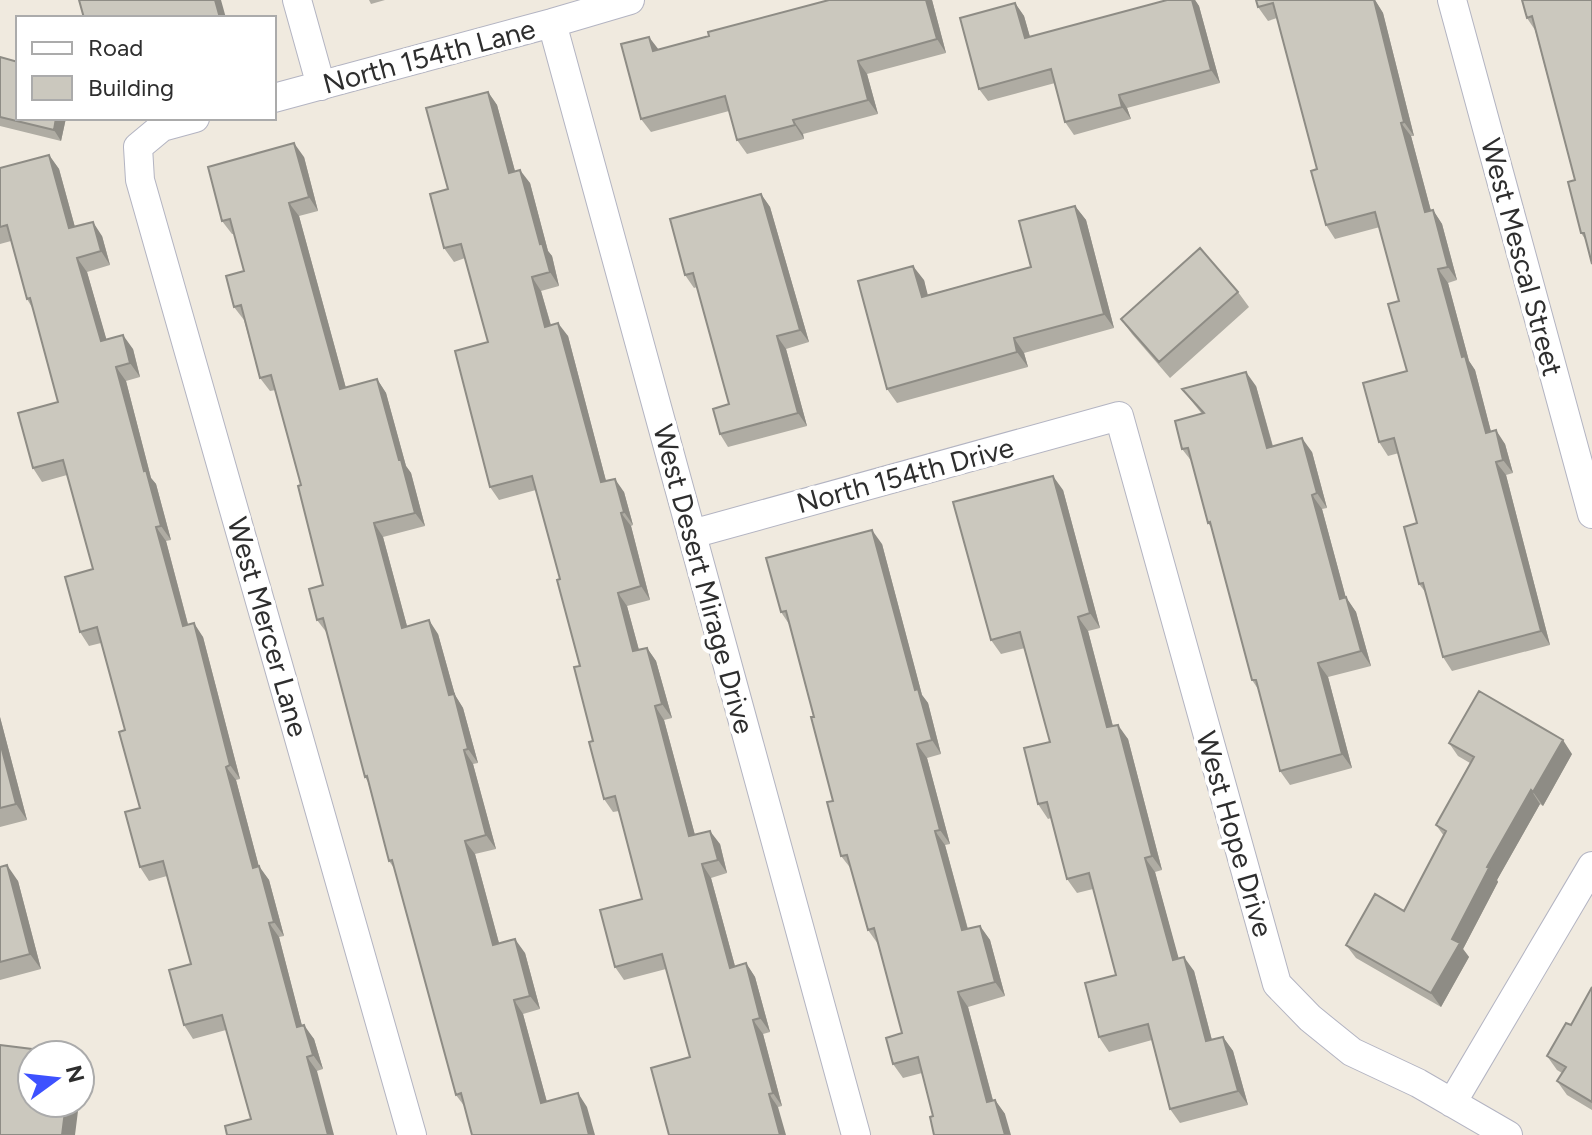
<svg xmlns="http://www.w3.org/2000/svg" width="1592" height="1135" viewBox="0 0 1592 1135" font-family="Figtree,sans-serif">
<rect width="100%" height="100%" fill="#f0eadf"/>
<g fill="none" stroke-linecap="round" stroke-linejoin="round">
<defs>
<path id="street" d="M 297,0 L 321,86
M 1452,0 L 1592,514
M 552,23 L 856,1135
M 274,98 L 552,23 L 630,0
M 195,118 L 162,127 L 138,147 L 140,180 L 412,1135
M 692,534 L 1119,416 L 1277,984 L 1310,1018 L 1352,1052 L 1418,1083 L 1508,1135
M 1452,1103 L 1592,866"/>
</defs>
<use href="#street" stroke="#b3b4c2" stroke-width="30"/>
<use href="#street" stroke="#fff" stroke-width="28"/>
</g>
<path fill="#afaca3" d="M 369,0 L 385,0 L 371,4 Z
M 932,0 L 946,53 L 867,74 L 878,114 L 803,134 L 804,139 L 747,154 L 737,140 L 729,111 L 651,132 L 641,119 L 658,50 Z
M 1167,0 L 1195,0 L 1199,6 L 1220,83 L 1127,108 L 1131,119 L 1074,135 L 1065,122 L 1055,83 L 988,101 L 979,89 L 1015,3 L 1024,16 L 1030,37 Z
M 1256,0 L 1375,0 L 1383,13 L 1414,136 L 1411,136 L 1431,211 L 1433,210 L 1442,224 L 1457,280 L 1448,283 L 1469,361 L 1475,370 L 1491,432 L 1505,444 L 1513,473 L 1506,475 L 1550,645 L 1452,671 L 1443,657 L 1426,593 L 1419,584 L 1417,523 L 1399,453 L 1388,456 L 1379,442 L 1407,371 L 1399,301 L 1380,227 L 1335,239 L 1326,225 L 1317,169 L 1277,18 L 1268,21 L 1258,7 Z
M 1592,0 L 1585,239 L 1581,233 L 1575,180 L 1535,30 L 1527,18 Z
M 0,57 L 18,118 L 66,118 L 61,141 L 0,126 Z
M 488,92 L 497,105 L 515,171 L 530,183 L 548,251 L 552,256 L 559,286 L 541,291 L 551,325 L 568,336 L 606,481 L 624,492 L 633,525 L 631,526 L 650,600 L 627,606 L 639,650 L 647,648 L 656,661 L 672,718 L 664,720 L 695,835 L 720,844 L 727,873 L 711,878 L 735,966 L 746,963 L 755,977 L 770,1032 L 763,1034 L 782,1106 L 778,1107 L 690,1057 L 666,969 L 624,980 L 615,967 L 642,899 L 619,811 L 613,812 L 604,799 L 580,666 L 560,579 L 536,490 L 499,500 L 490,487 L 488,342 L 465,258 L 454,262 L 444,248 L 448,189 Z
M 49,155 L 59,169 L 75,227 L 102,236 L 110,265 L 87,272 L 106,339 L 133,349 L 140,377 L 126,381 L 151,478 L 156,484 L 171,540 L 166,541 L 188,624 L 203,637 L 240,779 L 236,780 L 259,867 L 269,880 L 284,936 L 279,937 L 302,1026 L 314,1039 L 323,1069 L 317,1071 L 251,1119 L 226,1030 L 193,1039 L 184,1025 L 191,964 L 167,876 L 149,881 L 140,867 L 140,808 L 125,730 L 101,643 L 89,646 L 80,632 L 93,569 L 67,475 L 42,482 L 33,468 L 58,402 L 33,309 L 27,299 L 11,241 L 0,244 L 0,168 Z
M 304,157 L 318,211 L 299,216 L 346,388 L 377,379 L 386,393 L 406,466 L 411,473 L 425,526 L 383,537 L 407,626 L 438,634 L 455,695 L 463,708 L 478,763 L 473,764 L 496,849 L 475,854 L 499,943 L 525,953 L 540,1009 L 523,1014 L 547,1102 L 587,1107 L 465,1107 L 456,1095 L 394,868 L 389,861 L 368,782 L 365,777 L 327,633 L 317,620 L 323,585 L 301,485 L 276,390 L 270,391 L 260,378 L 244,320 L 234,307 L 244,271 L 234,234 L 232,234 L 222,221 Z
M 761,194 L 770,207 L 809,342 L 786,349 L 807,426 L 728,447 L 720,434 L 729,404 L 697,287 L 694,288 L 685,275 Z
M 1075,206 L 1086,220 L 1114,328 L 1024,353 L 1028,367 L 897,403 L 887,389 L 924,280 L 927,295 L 1031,267 Z
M 1238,292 L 1249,307 L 1170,378 L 1132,334 L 1121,319 Z
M 1256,386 L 1273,446 L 1312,452 L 1327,508 L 1322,509 L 1346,598 L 1356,612 L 1371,666 L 1328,677 L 1352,768 L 1290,785 L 1280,771 L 1258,689 L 1252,680 L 1211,527 L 1208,523 L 1193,463 L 1182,449 L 1202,414 L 1182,389 Z
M 1063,490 L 1100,628 L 1088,631 L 1113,726 L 1128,739 L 1162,870 L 1155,872 L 1178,958 L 1194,971 L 1212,1040 L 1223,1037 L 1233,1051 L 1248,1105 L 1180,1123 L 1170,1109 L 1152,1040 L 1109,1052 L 1099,1037 L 1116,975 L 1093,889 L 1077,893 L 1067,879 L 1051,818 L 1048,819 L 1038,804 L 1050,742 L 1025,648 L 1001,654 L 991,640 Z
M 882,544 L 922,695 L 928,703 L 941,754 L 927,758 L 950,844 L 945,845 L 968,929 L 980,926 L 990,940 L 1005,996 L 968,1007 L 993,1100 L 995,1100 L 1005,1114 L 933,1116 L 922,1073 L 903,1078 L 893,1064 L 902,1033 L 878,944 L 868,930 L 852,870 L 841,856 L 833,801 L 814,717 L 789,624 L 781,612 Z
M 0,717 L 27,820 L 0,827 Z
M 1449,743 L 1572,754 L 1543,806 L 1540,804 L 1497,880 L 1498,882 L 1463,949 L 1469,957 L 1441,1007 L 1356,958 L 1346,945 L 1404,911 L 1444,836 L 1436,825 L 1470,763 L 1458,756 Z
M 0,867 L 18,881 L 41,969 L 0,980 Z
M 1592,987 L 1592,1110 L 1567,1095 L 1557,1081 L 1562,1073 L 1557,1070 L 1547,1056 L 1571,1025 Z"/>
<path fill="#8e8c85" d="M 215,0 L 221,0 L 226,18 L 220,18 Z
M 926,0 L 932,0 L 946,53 L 937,39 Z
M 1192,0 L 1195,0 L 1199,6 L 1220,83 L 1211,70 Z
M 1369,0 L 1375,0 L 1383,13 L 1414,136 L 1404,122 Z
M 1015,3 L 1024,16 L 1034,51 L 1025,38 Z
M 649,37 L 659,50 L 653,51 Z
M 858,61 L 867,74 L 878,114 L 868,100 Z
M 488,92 L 497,105 L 519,186 L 509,173 Z
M 1119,95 L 1127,108 L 1131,119 L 1122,107 Z
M 56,118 L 66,118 L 61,141 L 54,130 Z
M 793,120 L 803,134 L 804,139 L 795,125 Z
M 1401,123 L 1411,136 L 1435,226 L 1425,212 Z
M 294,143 L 304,157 L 318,211 L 309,197 Z
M 49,155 L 59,169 L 79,242 L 69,228 Z
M 520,170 L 530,183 L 548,251 L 552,256 L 559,286 L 550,272 L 540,244 Z
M 761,194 L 770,207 L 809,342 L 800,330 Z
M 289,203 L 299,216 L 350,403 L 340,389 Z
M 1075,206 L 1086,220 L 1114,328 L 1104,314 Z
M 1433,210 L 1442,224 L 1457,280 L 1448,267 Z
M 93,222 L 102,236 L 110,265 L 101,251 Z
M 77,258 L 87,272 L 111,355 L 101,341 Z
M 913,266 L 924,280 L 932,311 L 922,297 Z
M 1438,269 L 1448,283 L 1469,361 L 1475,370 L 1495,447 L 1486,433 L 1462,357 Z
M 532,277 L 541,291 L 555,340 L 545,327 Z
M 558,323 L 568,336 L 610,496 L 601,482 Z
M 123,335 L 133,349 L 140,377 L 130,363 Z
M 777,336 L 786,349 L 807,426 L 798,413 Z
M 1014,338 L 1024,353 L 1028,367 L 1017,352 Z
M 116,367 L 126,381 L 151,478 L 156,484 L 171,540 L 161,526 L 144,471 Z
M 1246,372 L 1256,386 L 1277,462 L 1267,448 Z
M 377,379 L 386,393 L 406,466 L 411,473 L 425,526 L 415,513 L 399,460 Z
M 1496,430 L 1505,444 L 1513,473 L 1503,460 Z
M 1302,438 L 1312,452 L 1327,508 L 1317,493 Z
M 1496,462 L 1506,475 L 1550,645 L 1541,631 Z
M 1053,476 L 1063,490 L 1100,628 L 1090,613 Z
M 615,479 L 624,492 L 633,525 L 624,512 Z
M 1312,495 L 1322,509 L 1350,613 L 1340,599 Z
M 621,513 L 631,526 L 650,600 L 641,586 Z
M 374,523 L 383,537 L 411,641 L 402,628 Z
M 156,527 L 166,541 L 192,640 L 183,626 Z
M 872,530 L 882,544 L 922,695 L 928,703 L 941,754 L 932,740 L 915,690 Z
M 618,593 L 627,606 L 643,665 L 633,651 Z
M 1346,597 L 1356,612 L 1371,666 L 1361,651 Z
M 1078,617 L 1088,631 L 1117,742 L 1107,727 Z
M 429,620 L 438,634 L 455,695 L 463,708 L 478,763 L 468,749 L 449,695 Z
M 194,623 L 203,637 L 240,779 L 230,765 Z
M 647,648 L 656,661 L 672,718 L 662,704 Z
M 1318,663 L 1328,677 L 1352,768 L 1342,754 Z
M 655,706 L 664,720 L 699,850 L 689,836 Z
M 0,717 L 27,820 L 16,804 L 0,742 Z
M 1118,725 L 1128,739 L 1162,870 L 1152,856 Z
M 1563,740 L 1572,754 L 1543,806 L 1533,792 Z
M 917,744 L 927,758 L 950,844 L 940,830 Z
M 464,750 L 473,764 L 496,849 L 486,835 Z
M 226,767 L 236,780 L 263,882 L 253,868 Z
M 1531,790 L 1540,804 L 1497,880 L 1498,882 L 1463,949 L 1469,957 L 1441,1007 L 1431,993 L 1452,939 L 1487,867 Z
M 710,831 L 720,844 L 727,873 L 718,860 Z
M 935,831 L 945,845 L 972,945 L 962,930 Z
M 465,841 L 475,854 L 503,958 L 493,945 Z
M 1145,858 L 1155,872 L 1183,974 L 1173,960 Z
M 702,864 L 711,878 L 739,981 L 730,968 Z
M 7,865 L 18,881 L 41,969 L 30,954 Z
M 259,866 L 269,880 L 284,936 L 274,922 Z
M 269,923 L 279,937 L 306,1041 L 297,1027 Z
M 980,926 L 990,940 L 1005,996 L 995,982 Z
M 515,939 L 525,953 L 540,1009 L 530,996 Z
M 1184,957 L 1194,971 L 1216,1056 L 1206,1041 Z
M 746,963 L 755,977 L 770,1032 L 760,1018 Z
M 958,992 L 968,1007 L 997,1116 L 987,1102 Z
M 514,1000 L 523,1014 L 551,1117 L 541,1103 Z
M 753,1020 L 763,1034 L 782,1106 L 773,1093 Z
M 304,1025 L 314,1039 L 323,1069 L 313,1055 Z
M 1223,1037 L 1233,1051 L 1248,1105 L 1238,1091 Z
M 307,1057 L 317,1071 L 334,1135 L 328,1135 Z
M 80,1066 L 83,1070 L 80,1093 Z
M 578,1093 L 587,1107 L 595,1135 L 589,1135 Z
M 769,1094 L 778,1107 L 786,1135 L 780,1135 Z
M 995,1100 L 1005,1114 L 1011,1135 L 1005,1135 Z
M 66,1103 L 79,1103 L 75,1135 L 62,1135 Z"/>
<path fill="#cbc8be" stroke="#8e8c85" stroke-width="2" d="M 79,0 L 215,0 L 220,18 L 84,18 Z
M 829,0 L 926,0 L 937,39 L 858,61 L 868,100 L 793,120 L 795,125 L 737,140 L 725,96 L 641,119 L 621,44 L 649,37 L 653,51 L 709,36 L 708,32 Z
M 1167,0 L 1192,0 L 1211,70 L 1119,95 L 1122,107 L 1065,122 L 1051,69 L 979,89 L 960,18 L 1015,3 L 1025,38 Z
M 1256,0 L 1374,0 L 1404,122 L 1401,123 L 1425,212 L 1433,210 L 1448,267 L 1438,269 L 1462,357 L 1465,356 L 1486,433 L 1496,430 L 1503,460 L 1496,462 L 1541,631 L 1443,657 L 1423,583 L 1419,584 L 1404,527 L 1417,523 L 1394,438 L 1379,442 L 1363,383 L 1407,371 L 1388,304 L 1399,301 L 1375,212 L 1326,225 L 1311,171 L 1317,169 L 1273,3 L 1258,7 Z
M 1522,0 L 1592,0 L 1592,264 L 1584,233 L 1581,233 L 1568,182 L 1575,180 L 1532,16 L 1527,18 Z
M 0,57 L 18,62 L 18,118 L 56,118 L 54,130 L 0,117 Z
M 488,92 L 509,173 L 520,170 L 540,244 L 542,243 L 550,272 L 532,277 L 545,327 L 558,323 L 601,482 L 615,479 L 624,512 L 621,513 L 641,586 L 618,593 L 633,651 L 647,648 L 662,704 L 655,706 L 689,836 L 710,831 L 718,860 L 702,864 L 730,968 L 746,963 L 760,1018 L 753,1020 L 773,1093 L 769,1094 L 780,1135 L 669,1135 L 651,1068 L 690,1057 L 662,954 L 615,967 L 600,910 L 642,899 L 615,796 L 604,799 L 589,742 L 593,741 L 574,667 L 580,666 L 557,580 L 560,579 L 532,476 L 490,487 L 455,351 L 488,342 L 461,244 L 444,248 L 430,194 L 448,189 L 426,108 Z
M 294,143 L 309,197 L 289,203 L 340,389 L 377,379 L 399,460 L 401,460 L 415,513 L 374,523 L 402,628 L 429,620 L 449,695 L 454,694 L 468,749 L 464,750 L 486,835 L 465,841 L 493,945 L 515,939 L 530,996 L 514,1000 L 541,1103 L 578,1093 L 589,1135 L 472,1135 L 461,1093 L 456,1095 L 392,860 L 389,861 L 367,776 L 365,777 L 323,618 L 317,620 L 309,589 L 323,585 L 298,486 L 301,485 L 271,375 L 260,378 L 241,305 L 234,307 L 226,276 L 244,271 L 230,219 L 222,221 L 208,167 Z
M 49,155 L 69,228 L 93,222 L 101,251 L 77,258 L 101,341 L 123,335 L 130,363 L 116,367 L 144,471 L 146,470 L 161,526 L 156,527 L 183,626 L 194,623 L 230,765 L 226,767 L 253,868 L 259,866 L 274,922 L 269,923 L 297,1027 L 304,1025 L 313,1055 L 307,1057 L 328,1135 L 227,1135 L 225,1126 L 251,1119 L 222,1015 L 184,1025 L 169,970 L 191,964 L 163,861 L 140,867 L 125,812 L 140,808 L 119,732 L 125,730 L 97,627 L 80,632 L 65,577 L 93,569 L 63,460 L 33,468 L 18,413 L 58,402 L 30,298 L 27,299 L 7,225 L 0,227 L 0,168 Z
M 761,194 L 800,330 L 777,336 L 798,413 L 720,434 L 713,409 L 729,404 L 693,273 L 685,275 L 670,219 Z
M 1075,206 L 1104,314 L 1014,338 L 1017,352 L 887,389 L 858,281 L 913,266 L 922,297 L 1031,267 L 1019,221 Z
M 1200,248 L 1238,292 L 1159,362 L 1121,319 Z
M 1246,372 L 1267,448 L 1302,438 L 1317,493 L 1312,495 L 1340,599 L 1346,597 L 1361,651 L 1318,663 L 1342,754 L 1280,771 L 1256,680 L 1252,680 L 1210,522 L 1208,523 L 1188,448 L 1182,449 L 1175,421 L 1204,413 L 1182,389 Z
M 1053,476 L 1090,613 L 1078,617 L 1107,727 L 1118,725 L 1152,856 L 1145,858 L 1173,960 L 1184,957 L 1206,1041 L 1223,1037 L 1238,1091 L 1170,1109 L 1148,1024 L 1099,1037 L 1085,983 L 1116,975 L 1089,873 L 1067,879 L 1047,802 L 1038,804 L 1024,748 L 1050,742 L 1020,632 L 991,640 L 953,502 Z
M 872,530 L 915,690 L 918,689 L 932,740 L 917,744 L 940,830 L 935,831 L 962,930 L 980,926 L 995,982 L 958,992 L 987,1102 L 995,1100 L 1005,1135 L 934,1135 L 930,1117 L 933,1116 L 918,1057 L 893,1064 L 886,1038 L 902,1033 L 874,928 L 868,930 L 847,855 L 841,856 L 827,802 L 833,801 L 811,717 L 814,717 L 786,611 L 781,612 L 766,558 Z
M 1479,691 L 1563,740 L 1533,792 L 1531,790 L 1487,867 L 1489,868 L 1452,939 L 1460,943 L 1431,993 L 1346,945 L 1375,894 L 1404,911 L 1446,831 L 1436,825 L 1474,757 L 1449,743 Z
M 0,742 L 16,804 L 0,808 Z
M 7,865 L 30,954 L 0,962 L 0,867 Z
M 1592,987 L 1592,1102 L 1557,1081 L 1566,1067 L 1547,1056 L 1566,1023 L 1571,1025 Z
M 0,1045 L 72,1054 L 72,1055 L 32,1055 L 32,1103 L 66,1103 L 62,1135 L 0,1135 Z"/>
<g text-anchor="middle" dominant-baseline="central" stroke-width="8" stroke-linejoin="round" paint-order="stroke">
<g font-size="28" fill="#2e2e2e" stroke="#fff">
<text transform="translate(429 56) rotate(-15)">North 154th Lane</text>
<text transform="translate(1522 257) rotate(75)">West Mescal Street</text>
<text transform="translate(905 475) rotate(-15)">North 154th Drive</text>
<text transform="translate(704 579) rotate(75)">West Desert Mirage Drive</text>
<text transform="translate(268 627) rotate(74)">West Mercer Lane</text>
<text transform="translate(1235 834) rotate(74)">West Hope Drive</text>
</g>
</g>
<rect x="16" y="16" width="260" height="104" fill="#ffffff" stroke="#ababab" stroke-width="2"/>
<rect x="32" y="42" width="40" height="12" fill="#ffffff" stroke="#ababab" stroke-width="2"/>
<text x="88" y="56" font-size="24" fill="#2e2e2e">Road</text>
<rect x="32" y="76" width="40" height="24" fill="#cbc8be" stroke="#ababab" stroke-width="2"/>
<text x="88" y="96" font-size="24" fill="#2e2e2e">Building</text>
<g transform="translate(56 1079) rotate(75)"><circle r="38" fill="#ffffff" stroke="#ababab" stroke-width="2"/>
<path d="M0-6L14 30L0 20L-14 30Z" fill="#3d51ff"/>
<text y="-12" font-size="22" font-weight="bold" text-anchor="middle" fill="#2e2e2e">N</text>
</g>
</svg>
